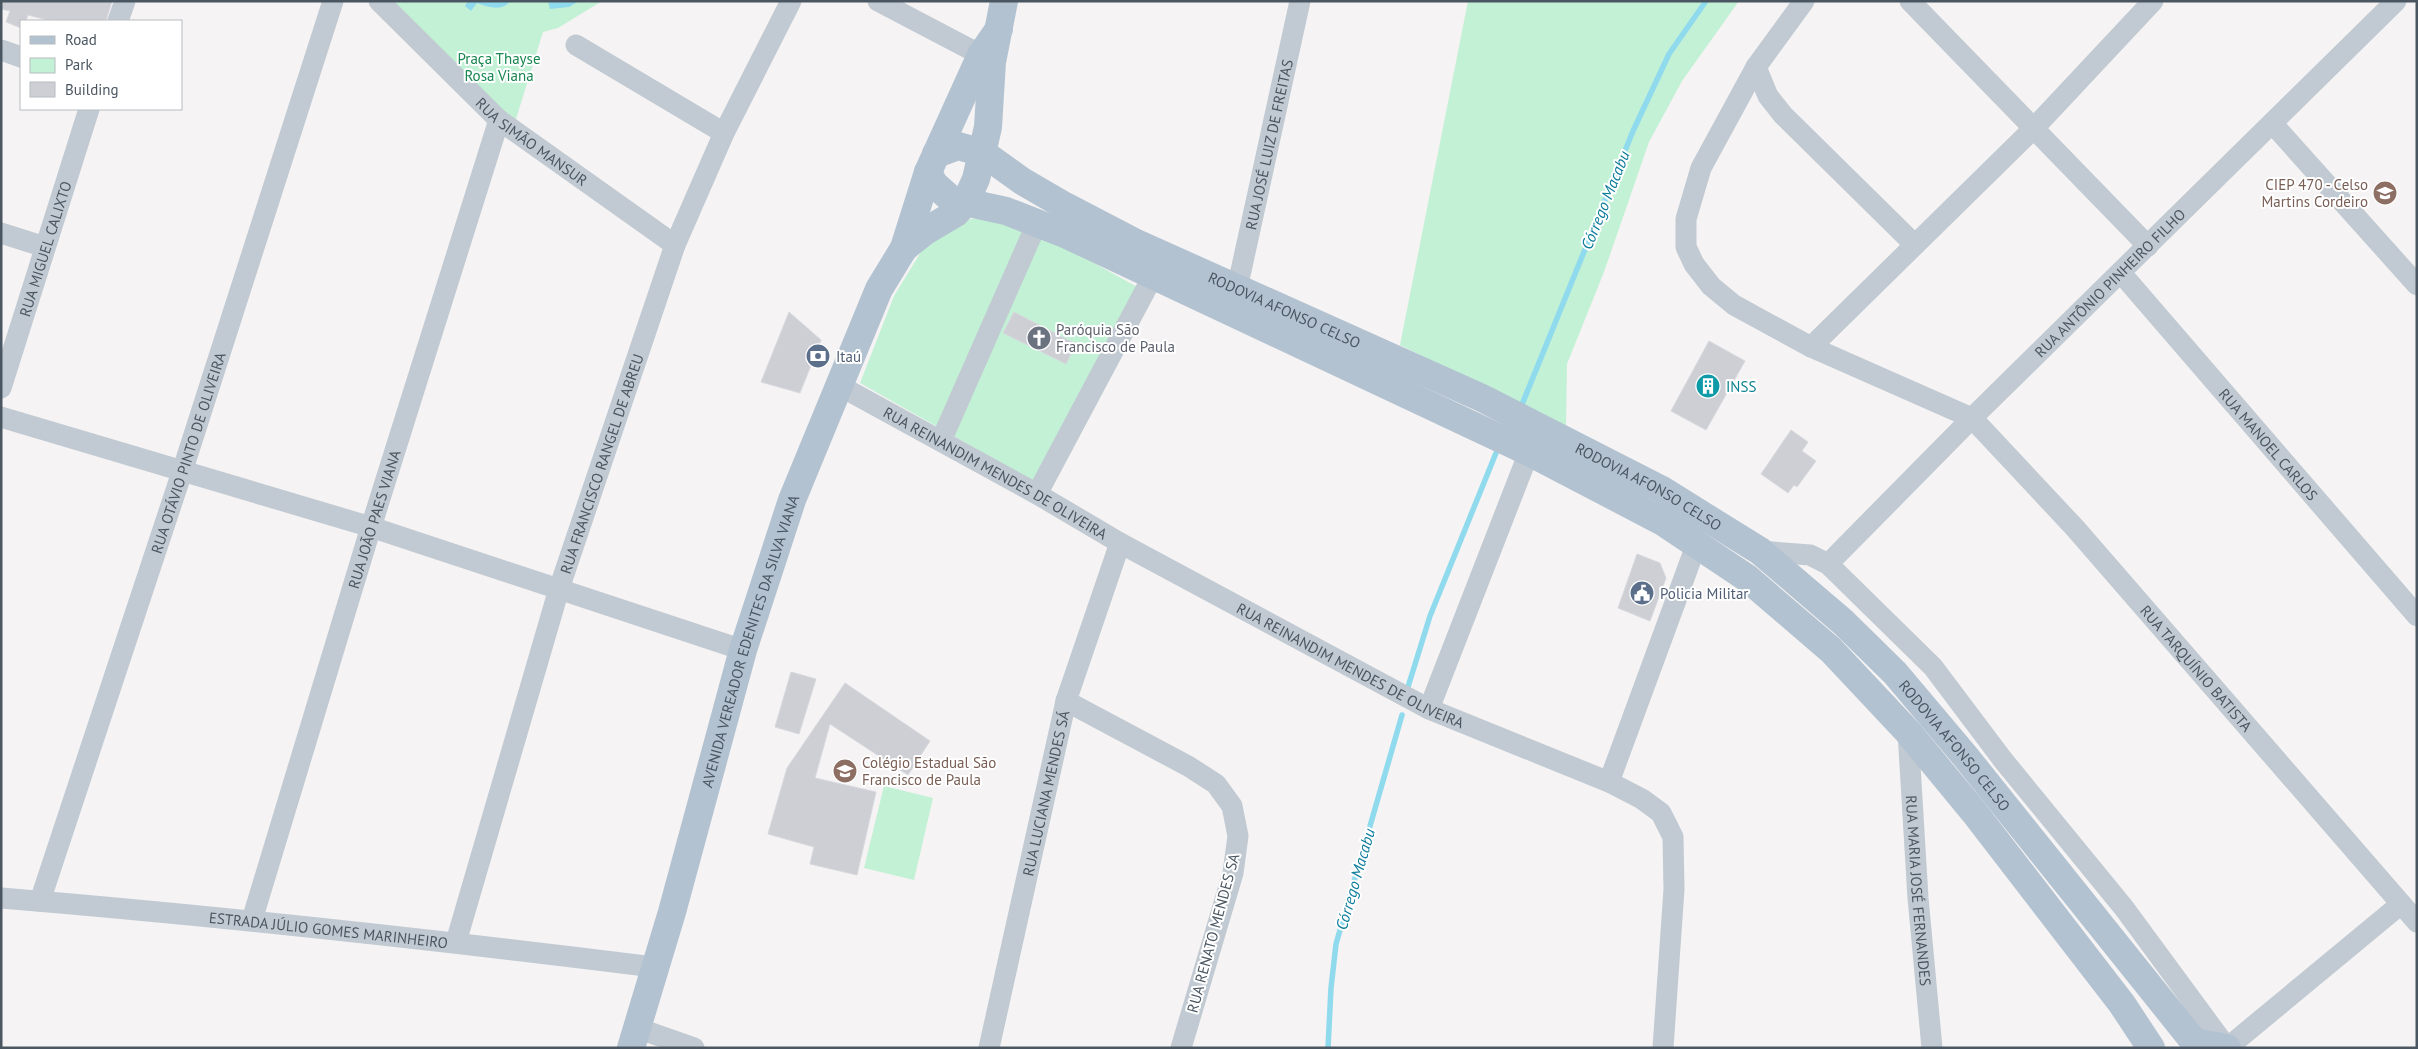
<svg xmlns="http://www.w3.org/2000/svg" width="2418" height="1049" viewBox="0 0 2418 1049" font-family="'PT Sans',sans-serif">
<rect width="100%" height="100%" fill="#f5f3f3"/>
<path fill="#c3f1d5" d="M 392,1 L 602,1 L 558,28 L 543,32 L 516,119 L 505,116 Z
M 1468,1 L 1739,1 L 1682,81 L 1649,142 L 1604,272 L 1567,364 L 1566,429 L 1400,345 Z
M 988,216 L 1022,223 L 1139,288 L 1035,482 L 860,383 L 894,296 L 922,250 L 965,220 Z
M 884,786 L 933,798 L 914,880 L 864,868 Z"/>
<path fill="#90daee" d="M 468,1 L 510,1 C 502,12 488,7 477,3 L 471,11 L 465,6 Z
M 548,1 L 579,1 L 569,7 L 550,9 Z"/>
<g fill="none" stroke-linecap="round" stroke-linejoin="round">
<path stroke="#90daee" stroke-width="5.5" d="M 1521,407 L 1633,131 L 1669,54 L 1706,1
M 1407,690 L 1430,616 L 1496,453
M 1328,1048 L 1331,988 L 1336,944 L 1402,715"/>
</g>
<path fill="#cdcfd5" stroke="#d7d9de" d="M 1,1 L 112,1 L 106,21 L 51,21 L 28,15 L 26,21 L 21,21 L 21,28 L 6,22 L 10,11 L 1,9 Z
M 789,312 L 821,340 L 800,393 L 761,382 Z
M 1014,312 L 1076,344 L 1066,364 L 1003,333 Z
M 1709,341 L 1745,361 L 1706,430 L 1671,411 Z
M 1791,430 L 1808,442 L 1802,451 L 1816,461 L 1797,487 L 1794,485 L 1788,493 L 1761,474 Z
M 1637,554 L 1660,563 L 1666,578 L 1650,621 L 1618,608 Z
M 791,672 L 816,679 L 799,734 L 775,727 Z
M 845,683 L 930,741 L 908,775 L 830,724 L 815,778 L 876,792 L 857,875 L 810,864 L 814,847 L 768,834 L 787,768 Z"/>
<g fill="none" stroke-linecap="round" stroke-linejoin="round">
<g stroke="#c1cad2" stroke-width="21">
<path id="s1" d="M 379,1 L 499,120 L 675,245"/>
<path d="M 878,1 L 981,55"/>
<path id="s2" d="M 1804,1 L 1756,67 L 1701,168 L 1686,219 L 1686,247 L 1694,264 L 1711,286 L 1734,305 L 1811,347 L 1972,418 L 2075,528 L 2417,922"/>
<path d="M 1910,1 L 2148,246"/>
<path d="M 118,21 L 125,1"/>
<path d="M 576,45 L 724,133"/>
<path d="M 1,50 L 21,57"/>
<path d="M 1756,67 L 1768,96 L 1783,115 L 1915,245"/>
<path d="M 2272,123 L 2417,285"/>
<path d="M 1,233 L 45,247"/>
<path id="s3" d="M 2121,273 L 2417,616"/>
<path id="s4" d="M 1237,289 L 1300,1"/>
<path d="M 1811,347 L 2034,128 L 2153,1"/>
<path id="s5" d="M 840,386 L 1037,494 L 1120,543 L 1429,709 L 1609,782 L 1642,799 L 1661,813 L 1673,837 L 1674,889 L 1663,1048"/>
<path id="s6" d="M 1,388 L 89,109"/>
<path d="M 1,417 L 371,527 L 743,650"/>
<path d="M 941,441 L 1037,223"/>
<path d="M 1037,494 L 1154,274"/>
<path d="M 1760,551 L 1810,555 L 1828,564 L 1933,667 L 2003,760 L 2124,908 L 2227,1048"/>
<path id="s7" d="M 1828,564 L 1972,418 L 2396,1"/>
<path d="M 1066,701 L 1188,766 L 1216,784 L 1232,806 L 1238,836 L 1233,873 L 1181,1048"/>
<path d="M 1429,709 L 1529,452"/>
<path id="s8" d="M 1908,732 L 1918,898 L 1932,1048"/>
<path d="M 1609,782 L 1697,543"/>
<path id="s9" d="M 1,898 C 220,916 437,940 654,967"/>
<path id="s10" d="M 40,901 L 182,472 L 333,1"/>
<path id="s11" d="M 252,920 L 371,527 L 499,120"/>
<path id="s12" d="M 456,942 L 559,589 L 675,245 L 724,133 L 791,1"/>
<path d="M 637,1028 L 694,1048"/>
<path id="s13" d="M 989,1048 L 1066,701 L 1120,543"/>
<path d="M 2227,1048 L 2401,904"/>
</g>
<g stroke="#b3c2d1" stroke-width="28">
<path id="s14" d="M 936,154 L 958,146 L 983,153 L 1022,181 L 1065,206 L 1134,242 L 1482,398 L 1662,490 L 1760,551 L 1843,622 L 1895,673 L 1965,756 L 2199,1048"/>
<path d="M 928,172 L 934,184 L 951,199 L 1006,211 L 1065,234 L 1529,452 L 1663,522 L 1747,578 L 1831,650 L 1908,732 L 1974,812 L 2122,1004 L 2151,1048"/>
<path d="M 904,248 L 924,232 L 956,213 L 965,203 L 976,179 L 988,127 L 992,62 L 1004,1"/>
<path d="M 2194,1042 L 2227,1048"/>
<path id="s15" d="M 631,1048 L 672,912 L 743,650 L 792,500 L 879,289 L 904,248 L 928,172 L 981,55 L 999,29"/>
</g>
</g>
<defs>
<symbol id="school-disc" viewBox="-11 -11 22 22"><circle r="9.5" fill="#8d6e63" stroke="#fff"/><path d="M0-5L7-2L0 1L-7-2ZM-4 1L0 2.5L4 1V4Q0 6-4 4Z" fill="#fff"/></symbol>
<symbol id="church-disc" viewBox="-11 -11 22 22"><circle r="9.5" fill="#6b7280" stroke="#fff"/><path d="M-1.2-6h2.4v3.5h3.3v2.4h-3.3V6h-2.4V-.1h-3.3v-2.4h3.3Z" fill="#fff"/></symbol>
<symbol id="bank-disc" viewBox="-11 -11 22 22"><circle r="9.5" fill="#5c6f8a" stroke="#fff"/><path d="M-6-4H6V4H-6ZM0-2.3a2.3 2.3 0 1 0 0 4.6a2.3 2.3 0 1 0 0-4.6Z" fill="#fff"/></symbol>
<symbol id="building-disc" viewBox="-11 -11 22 22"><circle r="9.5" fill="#0f9aa8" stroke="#fff"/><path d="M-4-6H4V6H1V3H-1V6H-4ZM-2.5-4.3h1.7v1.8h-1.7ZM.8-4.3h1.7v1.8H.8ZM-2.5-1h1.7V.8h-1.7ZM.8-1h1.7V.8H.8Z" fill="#fff"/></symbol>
<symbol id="civic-disc" viewBox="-11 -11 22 22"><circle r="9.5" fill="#5c6f8a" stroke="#fff"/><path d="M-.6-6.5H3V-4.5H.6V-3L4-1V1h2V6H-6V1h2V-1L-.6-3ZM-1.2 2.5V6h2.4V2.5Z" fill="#fff"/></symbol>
</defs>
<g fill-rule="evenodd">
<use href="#school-disc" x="2371" y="179" width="28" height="28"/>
<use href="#church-disc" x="1025" y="324" width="28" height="28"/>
<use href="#bank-disc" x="804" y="342" width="28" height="28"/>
<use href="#building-disc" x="1694" y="372" width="28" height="28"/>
<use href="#civic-disc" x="1628" y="579" width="28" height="28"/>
<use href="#school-disc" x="831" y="757" width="28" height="28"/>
</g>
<g text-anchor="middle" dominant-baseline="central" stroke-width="4" stroke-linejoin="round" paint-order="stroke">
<g font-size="15" fill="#17864f" stroke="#fff">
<text x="499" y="58">Praça Thayse<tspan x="499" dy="17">Rosa Viana</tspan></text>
</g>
<g font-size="15" fill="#4a5661" stroke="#fff">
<text stroke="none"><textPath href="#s1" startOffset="208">RUA SIMÃO MANSUR</textPath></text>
<text stroke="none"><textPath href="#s4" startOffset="148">RUA JOSÉ LUIZ DE FREITAS</textPath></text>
<text stroke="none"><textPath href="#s6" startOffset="146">RUA MIGUEL CALIXTO</textPath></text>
<text stroke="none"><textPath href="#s7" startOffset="398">RUA ANTÔNIO PINHEIRO FILHO</textPath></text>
<text stroke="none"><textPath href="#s14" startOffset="390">RODOVIA AFONSO CELSO</textPath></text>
<text stroke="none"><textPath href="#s3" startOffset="226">RUA MANOEL CARLOS</textPath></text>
<text stroke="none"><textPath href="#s10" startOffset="472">RUA OTÁVIO PINTO DE OLIVEIRA</textPath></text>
<text stroke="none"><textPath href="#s12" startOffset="500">RUA FRANCISCO RANGEL DE ABREU</textPath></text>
<text stroke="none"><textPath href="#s5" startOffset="178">RUA REINANDIM MENDES DE OLIVEIRA</textPath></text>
<text stroke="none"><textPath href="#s14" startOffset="795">RODOVIA AFONSO CELSO</textPath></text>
<text stroke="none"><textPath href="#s11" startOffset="419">RUA JOÃO PAES VIANA</textPath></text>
<text stroke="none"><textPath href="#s15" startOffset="424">AVENIDA VEREADOR EDENITES DA SILVA VIANA</textPath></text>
<text stroke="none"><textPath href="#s5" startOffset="582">RUA REINANDIM MENDES DE OLIVEIRA</textPath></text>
<text stroke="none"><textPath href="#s2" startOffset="954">RUA TARQUÍNIO BATISTA</textPath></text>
<text stroke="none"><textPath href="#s14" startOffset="1200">RODOVIA AFONSO CELSO</textPath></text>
<text stroke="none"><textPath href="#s13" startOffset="261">RUA LUCIANA MENDES SÁ</textPath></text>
<text stroke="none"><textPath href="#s8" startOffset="159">RUA MARIA JOSÉ FERNANDES</textPath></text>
<text stroke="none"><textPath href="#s9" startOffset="329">ESTRADA JÚLIO GOMES MARINHEIRO</textPath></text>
<text transform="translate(1213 933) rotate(-75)">RUA RENATO MENDES SA</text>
</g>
<g font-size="15" fill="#785e54" stroke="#fff" text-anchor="end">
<text x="2368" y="184">CIEP 470 - Celso<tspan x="2368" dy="17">Martins Cordeiro</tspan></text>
<text x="862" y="762" text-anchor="start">Colégio Estadual São<tspan x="862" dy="17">Francisco de Paula</tspan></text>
</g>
<g font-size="15" fill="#5b616d" stroke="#fff" text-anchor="start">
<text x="1056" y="329">Paróquia São<tspan x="1056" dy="17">Francisco de Paula</tspan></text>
</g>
<g font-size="15" fill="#4e5e75" stroke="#fff" text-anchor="start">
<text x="836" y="356">Itaú</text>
<text x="1660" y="593">Policia Militar</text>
</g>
<g font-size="15" fill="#0d838f" stroke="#fff" text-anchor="start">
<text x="1726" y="386">INSS</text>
</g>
<g font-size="16" font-style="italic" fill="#0c7c9b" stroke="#fff">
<text transform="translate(1605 200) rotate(-68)">Córrego Macabu</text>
<text transform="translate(1355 879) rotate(-74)">Córrego Macabu</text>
</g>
</g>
<rect width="2418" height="1049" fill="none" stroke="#4a5661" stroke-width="5"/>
<rect x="20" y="20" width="162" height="90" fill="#ffffff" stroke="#b7bbc0"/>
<rect x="30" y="36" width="25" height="8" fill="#b3c2d1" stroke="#b7bbc0"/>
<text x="65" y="45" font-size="15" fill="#4a5661">Road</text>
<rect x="30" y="58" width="25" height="15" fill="#c3f1d5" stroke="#b7bbc0"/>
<text x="65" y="70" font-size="15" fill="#4a5661">Park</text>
<rect x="30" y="82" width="25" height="15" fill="#cdcfd5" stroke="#b7bbc0"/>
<text x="65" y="95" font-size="15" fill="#4a5661">Building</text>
</svg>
